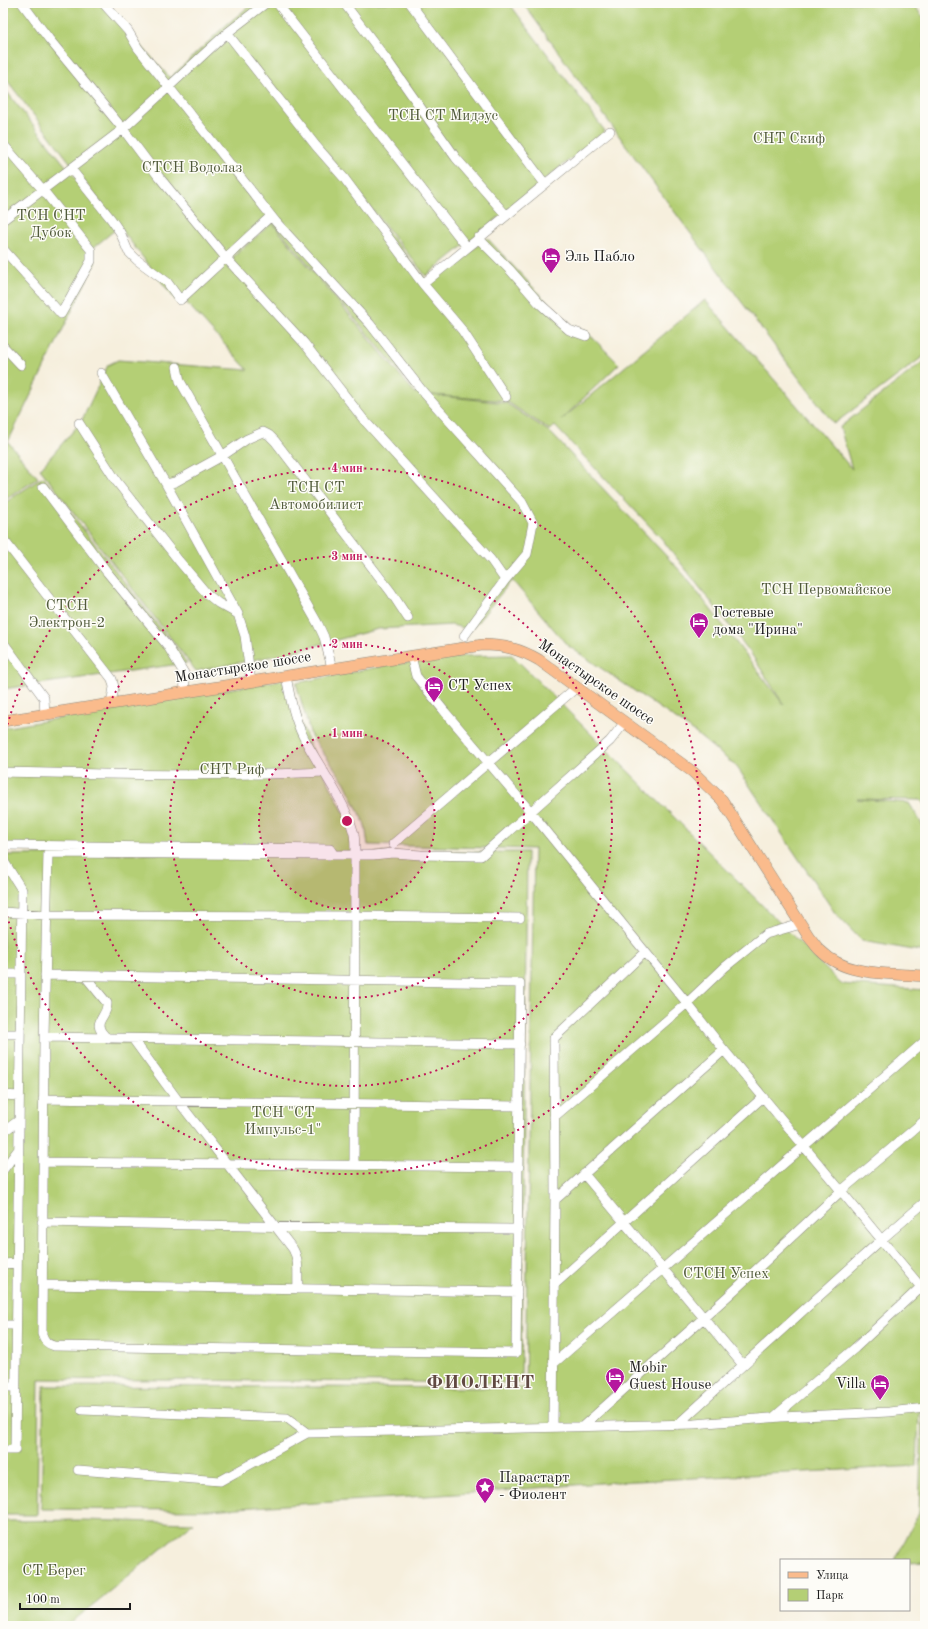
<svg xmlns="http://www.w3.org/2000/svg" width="928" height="1629" viewBox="0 0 928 1629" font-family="'Old Standard TT',serif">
<rect width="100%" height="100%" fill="#fdfcf7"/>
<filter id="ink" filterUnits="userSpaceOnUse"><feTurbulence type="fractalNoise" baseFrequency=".025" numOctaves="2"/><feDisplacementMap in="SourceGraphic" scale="8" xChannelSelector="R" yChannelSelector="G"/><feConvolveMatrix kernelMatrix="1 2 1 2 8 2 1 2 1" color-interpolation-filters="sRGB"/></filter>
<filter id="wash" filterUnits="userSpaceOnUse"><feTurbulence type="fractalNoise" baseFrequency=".012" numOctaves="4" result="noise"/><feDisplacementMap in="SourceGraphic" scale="16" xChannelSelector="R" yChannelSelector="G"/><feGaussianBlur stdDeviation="0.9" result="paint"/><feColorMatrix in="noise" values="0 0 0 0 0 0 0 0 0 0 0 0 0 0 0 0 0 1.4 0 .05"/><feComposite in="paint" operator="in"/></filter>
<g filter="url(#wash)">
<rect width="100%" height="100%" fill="#f6efdd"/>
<path fill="#b4cf75" stroke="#687648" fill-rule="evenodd" d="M 3,3 L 103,3 L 170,78 L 225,26 L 253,3 L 509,3 L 605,131 L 426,276 L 268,80 L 429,284 L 487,238 L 571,328 L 587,332 L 619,364 L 561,420 L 705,300 L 852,469 L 840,427 L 925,360 L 925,806 L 921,800 L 857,799 L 909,803 L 925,829 L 925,952 L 862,941 L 835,913 L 737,767 L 689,728 L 567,645 L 512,580 L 471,630 L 452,625 L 378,629 L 284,654 L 196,671 L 40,469 L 81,422 L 108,365 L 118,360 L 248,370 L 184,300 L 272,223 L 415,393 L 418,393 L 272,221 L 177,302 L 3,75 ZM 432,395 L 506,401 L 550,430 L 555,426 L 662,539 L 750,652 L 784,705 L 685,576 L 550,432 L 506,403 Z
M 523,3 L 912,3 L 925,19 L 925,355 L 834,424 C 728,286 625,145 523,3 Z
M 3,87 L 116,229 L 93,248 L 95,263 L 8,442 L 38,478 L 3,501 Z
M 43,477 L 187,663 L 3,689 L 3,504 Z
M 512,655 L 841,984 L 925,990 L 925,1410 L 919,1413 L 917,1466 L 600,1483 L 486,1492 L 208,1510 L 41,1509 L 44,1386 L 525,1388 L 534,849 L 368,845 L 365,825 L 345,783 L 311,736 L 296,683 L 389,665 L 463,656 Z
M 282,680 L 316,758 L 354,832 L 354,852 L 3,848 L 3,728 Z
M 527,852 L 521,1383 L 39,1379 L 37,1515 L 3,1515 L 3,855 Z
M 925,1414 L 925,1562 L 909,1563 L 909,1560 L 895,1560 L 919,1513 L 922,1415 Z
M 83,1520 L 193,1523 L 67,1626 L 3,1626 L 3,1521 Z"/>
</g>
<g filter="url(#ink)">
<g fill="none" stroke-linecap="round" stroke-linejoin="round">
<defs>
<path id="minor" d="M 22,3 L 49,39 L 123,129 L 159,177 L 226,258 L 304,343 L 364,420 L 491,560 L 505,580
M 103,3 L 128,31 L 138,48 L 276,222 L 370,324 L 424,393 L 522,502 L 533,523 L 527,554 L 505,580 L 464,636
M 277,3 L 467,247
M 344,3 L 387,60 L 456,158 L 506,215
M 410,3 L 545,184
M 227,33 L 316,146 L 344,178 L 423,284 L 462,330 L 506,397
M 3,144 L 43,190 L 91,250 L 91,261 L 61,314 L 3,249
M 71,169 L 111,219 L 120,232 L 128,251 L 137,260 L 167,282 L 180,300 L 271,216
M 3,220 L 123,129 L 227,33 L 266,3
M 478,238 L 510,270 L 539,303 L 569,330 L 586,336
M 423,284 L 610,131
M 3,346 L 21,365
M 177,367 L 180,381 L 318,624 L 324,637 L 332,668
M 101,373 L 166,484
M 79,423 L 117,482 L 179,561 L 207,594 L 218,603 L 238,614
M 43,487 L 107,572 L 167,645 L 184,673 L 185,693
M 3,539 L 112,679 L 114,687 L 111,704
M 3,642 L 44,698 L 45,715
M 411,656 L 416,676 L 445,712 L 530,811 L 687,1003 L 724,1050 L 925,1292
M 286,676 C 290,697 294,719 304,738 C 320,769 345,800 354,834 C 355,840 355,848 355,855 L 354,1165
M 251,682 L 245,636 L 238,614 L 166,484 L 175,482 L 222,456 L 247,439 L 263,432 L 269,435 L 275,441 L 391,592 L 408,618
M 3,772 C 110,774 217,777 324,772
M 393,844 L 577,687
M 3,845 L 330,849 L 334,855
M 3,860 L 22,890 L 15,1450 L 3,1450
M 3,912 L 46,915 L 354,916 L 520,918
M 3,974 L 21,974
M 45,975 L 520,983 L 516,1353 L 54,1346 C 47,1344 44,1341 42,1334 L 44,1037 L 48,853 L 334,855 L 373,855 L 393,853 L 421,855 L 481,856 L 610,741 L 625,722
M 85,976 L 107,1003 C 108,1019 88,1021 108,1039
M 3,1034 L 20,1034
M 44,1037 L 520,1044
M 133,1039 L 179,1102 L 293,1249 C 300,1261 297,1276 298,1289
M 3,1095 L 19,1096
M 43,1099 L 519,1106
M 554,1117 L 687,1003 L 725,967 L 766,934 L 801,924
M 3,1132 L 18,1121
M 43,1162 L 519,1167
M 3,1170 L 18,1150
M 584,1174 L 743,1365
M 555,1200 L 724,1050
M 42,1222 L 355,1228 L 518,1229
M 3,1264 L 17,1263
M 42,1285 L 517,1292
M 554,1285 L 763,1097
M 3,1325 L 16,1325
M 553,1364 L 925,1041
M 3,1387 L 16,1387
M 82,1410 L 287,1418 L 307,1433
M 774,1417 L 855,1348 L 925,1283
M 677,1425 L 881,1240 L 925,1202
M 583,1426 L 728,1296 L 841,1191 L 925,1120
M 553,1427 L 555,1198 L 554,1038 L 645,952
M 78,1470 L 220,1481 L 307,1433 L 694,1424 L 781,1417 L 889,1412 L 925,1408"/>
<path id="major" d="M 3,721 L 482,645 C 504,645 520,649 539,660 L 693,772 L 722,800 L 809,937 C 813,941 816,947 821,951 C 846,977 892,973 925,976"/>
</defs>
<use href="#minor" stroke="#89867c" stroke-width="10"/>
<use href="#major" stroke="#89867c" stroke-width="12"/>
<use href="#minor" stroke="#fff" stroke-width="9"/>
<use href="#major" stroke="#fabb8c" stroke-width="11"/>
</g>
</g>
<circle cx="347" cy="821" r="88" fill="#c2185b" fill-opacity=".12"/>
<g fill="none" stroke="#c2185b" stroke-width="2" stroke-dasharray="2 4">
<circle cx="347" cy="821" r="88"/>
<circle cx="347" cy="821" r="177"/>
<circle cx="347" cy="821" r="265"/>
<path d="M3 742A353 353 0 1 1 3 900"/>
</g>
<defs>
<symbol id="hotel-pin" viewBox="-11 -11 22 30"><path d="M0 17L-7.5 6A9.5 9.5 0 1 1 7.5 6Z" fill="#b5179e" stroke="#fdfcf7"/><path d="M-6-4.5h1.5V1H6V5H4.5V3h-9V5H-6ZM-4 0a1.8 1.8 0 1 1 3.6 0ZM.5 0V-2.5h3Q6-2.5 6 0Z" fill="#fff"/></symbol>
<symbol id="sight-pin" viewBox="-11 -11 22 30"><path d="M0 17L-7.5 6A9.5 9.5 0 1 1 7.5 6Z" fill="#b5179e" stroke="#fdfcf7"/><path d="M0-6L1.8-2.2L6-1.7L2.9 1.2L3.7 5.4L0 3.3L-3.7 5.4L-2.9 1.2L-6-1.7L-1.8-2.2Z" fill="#fff"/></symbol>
</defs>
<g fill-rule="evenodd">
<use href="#hotel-pin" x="540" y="246" width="22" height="30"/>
<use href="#hotel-pin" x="688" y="611" width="22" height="30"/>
<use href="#hotel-pin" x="423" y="675" width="22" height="30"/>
<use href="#hotel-pin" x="604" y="1366" width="22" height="30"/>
<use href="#hotel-pin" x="869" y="1373" width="22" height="30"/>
<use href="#sight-pin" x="474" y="1476" width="22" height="30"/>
</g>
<g text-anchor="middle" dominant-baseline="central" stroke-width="3" stroke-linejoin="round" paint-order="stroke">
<g font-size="15" fill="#515b3b" stroke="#fdfcf7">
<text x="443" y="116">ТСН СТ Мидэус</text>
<text x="789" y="139">СНТ Скиф</text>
<text x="192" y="168">СТСН Водолаз</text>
<text x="51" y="216">ТСН СНТ<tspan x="51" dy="17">Дубок</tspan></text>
<text x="316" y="488">ТСН СТ<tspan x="316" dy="17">Автомобилист</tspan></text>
<text x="826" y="590">ТСН Первомайское</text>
<text x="67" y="606">СТСН<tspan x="67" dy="17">Электрон-2</tspan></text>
<text x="232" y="770">СНТ Риф</text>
<text x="283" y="1113">ТСН "СТ<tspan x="283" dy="17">Импульс-1"</tspan></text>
<text x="726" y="1274">СТСН Успех</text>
<text x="54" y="1571">СТ Берег</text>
</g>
<g font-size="15" fill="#1c1c1c" stroke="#fdfcf7" text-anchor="start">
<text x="565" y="257">Эль Пабло</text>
<text x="713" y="613">Гостевые<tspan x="713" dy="17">дома "Ирина"</tspan></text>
<text x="448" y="686">СТ Успех</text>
<text x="629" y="1368">Mobir<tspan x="629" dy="17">Guest House</tspan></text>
<text x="866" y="1384" text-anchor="end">Villa</text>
<text x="499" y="1478">Парастарт<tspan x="499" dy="17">- Фиолент</tspan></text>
</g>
<g font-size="15" fill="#1c1c1c" stroke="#fdfcf7">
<text transform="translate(243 668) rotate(-9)">Монастырское шоссе</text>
<text transform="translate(596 683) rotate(35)">Монастырское шоссе</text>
</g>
<g font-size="19" font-weight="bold" letter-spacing="1" fill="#614942" stroke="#fdfcf7">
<text x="481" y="1383">ФИОЛЕНТ</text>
</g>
</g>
<circle cx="347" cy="821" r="6" fill="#c2185b" stroke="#fdfcf7" stroke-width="2"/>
<g font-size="12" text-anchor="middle" font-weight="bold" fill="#c2185b" stroke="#fdfcf7" stroke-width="3" stroke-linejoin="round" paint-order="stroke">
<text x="347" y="472">4 мин</text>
<text x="347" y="560">3 мин</text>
<text x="347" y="648">2 мин</text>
<text x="347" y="737">1 мин</text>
</g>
<rect width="928" height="1629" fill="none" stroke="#fdfcf7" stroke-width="16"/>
<rect x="780" y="1559" width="130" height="52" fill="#fdfcf7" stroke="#a3a29f"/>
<rect x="788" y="1572" width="20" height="6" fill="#fabb8c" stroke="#a3a29f"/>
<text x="816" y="1579" font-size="12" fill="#1c1c1c">Улица</text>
<rect x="788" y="1589" width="20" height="12" fill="#b4cf75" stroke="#a3a29f"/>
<text x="816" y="1599" font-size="12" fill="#1c1c1c">Парк</text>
<path d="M20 1603v6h110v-6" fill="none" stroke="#1c1c1c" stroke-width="2"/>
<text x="26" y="1603" font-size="12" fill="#1c1c1c" stroke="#fdfcf7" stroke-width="3" paint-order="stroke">100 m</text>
</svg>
